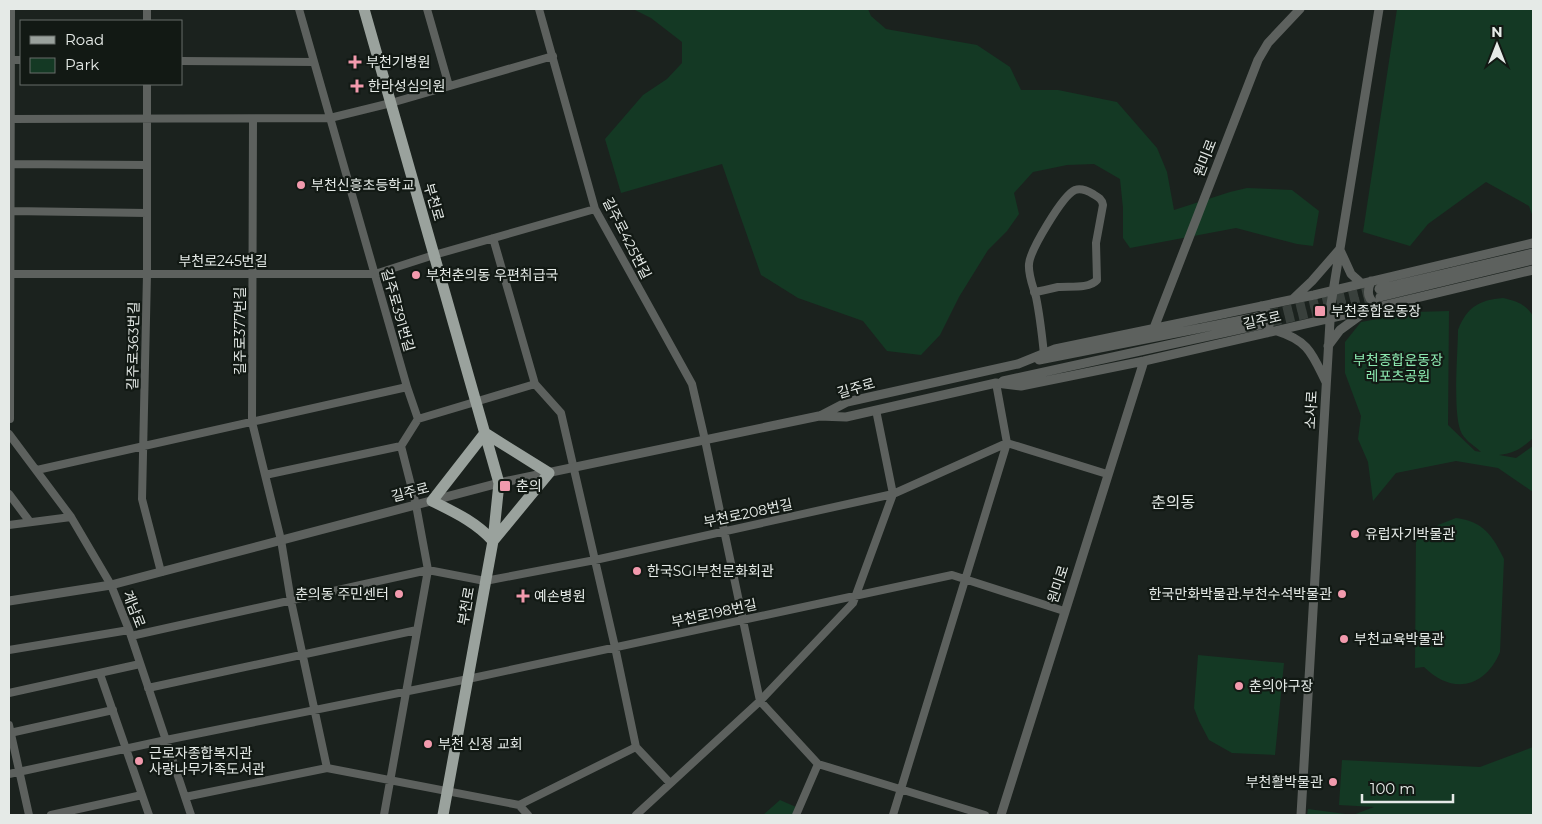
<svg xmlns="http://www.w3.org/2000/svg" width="1542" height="824" viewBox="0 0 1542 824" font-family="Montserrat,'Noto Sans KR',sans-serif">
<rect width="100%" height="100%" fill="#1b221e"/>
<path fill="#143924" d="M 633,9 L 868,9 L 871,16 L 886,29 L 977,45 L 1010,67 L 1021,90 L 1058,90 L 1117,102 L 1157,148 L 1167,172 L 1174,210 L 1230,192 L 1247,188 L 1292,190 L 1319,211 L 1313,246 L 1297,244 L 1236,228 L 1130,248 L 1123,238 L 1123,208 L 1120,179 L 1094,164 L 1067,165 L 1033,172 L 1014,193 L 1019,214 L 1007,231 L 988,250 L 959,297 L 940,335 L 921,355 L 887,351 L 863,321 L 798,298 L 761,275 L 722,164 L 621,193 L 605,139 L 643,95 L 667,79 L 682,63 L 682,42 L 651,18 Z
M 1397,9 L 1533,9 L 1533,217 L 1529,206 L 1486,182 L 1428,224 L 1410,246 L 1363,232 Z
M 1503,298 C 1516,301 1526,304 1533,316 L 1533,438 C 1521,449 1515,453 1499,455 L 1516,458 L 1533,446 L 1533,492 L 1498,468 L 1456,461 L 1396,473 L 1373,501 L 1368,462 L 1358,439 L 1361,416 L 1345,373 L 1345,342 L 1361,322 L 1415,312 L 1449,311 L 1448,425 L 1475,451 L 1481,452 C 1475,446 1467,442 1462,434 C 1452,417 1458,352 1458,330 C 1467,307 1479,300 1503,298 Z
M 1456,518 C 1483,521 1493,536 1504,559 L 1500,652 C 1485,688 1452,695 1424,667 L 1415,668 L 1416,535 L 1425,534 L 1426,538 L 1438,525 Z
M 1198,655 L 1284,663 L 1275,755 L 1232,753 L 1209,740 L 1199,721 L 1194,708 Z
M 1533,747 L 1533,815 L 1307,815 L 1308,809 L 1353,815 L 1374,807 L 1339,805 L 1342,760 L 1480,767 Z
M 780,800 L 796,807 L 792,815 L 763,815 Z"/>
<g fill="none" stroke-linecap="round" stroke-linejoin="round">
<path stroke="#39403c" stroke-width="9" stroke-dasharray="9 4.5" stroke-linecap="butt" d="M 1257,317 L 1379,289
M 1259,325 L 1380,297"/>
<path stroke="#5d615e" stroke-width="8" d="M 299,9 L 407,387 L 418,419
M 427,9 L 449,86
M 539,9 L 595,209 L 692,384 L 705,440 L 760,701 L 818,764 L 985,815
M 147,21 L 147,9
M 11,60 L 21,60
M 181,61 L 314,62
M 147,84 L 147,274 L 142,499 L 161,572
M 9,119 L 330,118 L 391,103 L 553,56
M 253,119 L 252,422 L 281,540 L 291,601 L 327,768
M 11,164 L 147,165
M 11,211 L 147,213
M 493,238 L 535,384 L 561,413 L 615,647 L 636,747 L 670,783
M 9,274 L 375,274 L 434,255 L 595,209
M 1034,292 C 1042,291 1050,289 1058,287 C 1070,286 1089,289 1097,280 L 1096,243 L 1103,205 C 1102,199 1098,197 1093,194 C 1088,191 1081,188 1075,190 C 1063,195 1030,250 1029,264 C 1028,275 1033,286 1036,297 C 1040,316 1042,335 1044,354
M 10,419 L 11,9
M 418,419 L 535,384
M 9,434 L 71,517 L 111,585 L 129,630 L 191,815
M 37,470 L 407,387
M 265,475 L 401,446
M 9,494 L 30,522
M 9,525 L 71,517
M 131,636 L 428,570 L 485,581 L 595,560 L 893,494 L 1007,443 L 1107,474
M 9,650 L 129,630
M 100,674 L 149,815
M 148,688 L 417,630
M 9,693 L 140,664
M 9,725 L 29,815
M 10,733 L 113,710
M 9,774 L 166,740 L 468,679 L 952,575 L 1064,611
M 185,797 L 327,768 L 519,805 L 528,815
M 519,805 L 636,747
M 51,815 L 142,795
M 384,815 L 428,570 L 416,505 L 401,446 L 418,419
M 636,815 L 760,701 L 853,603 L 893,494 L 876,410
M 796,815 L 818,764
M 893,815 L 1007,443 L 996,383"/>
<path stroke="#5d615e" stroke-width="9" d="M 1340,250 L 1351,274 L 1361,283
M 1371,281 C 1366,293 1368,300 1379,307
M 1379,289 L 1533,253
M 1380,297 L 1533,260
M 1293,299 L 1312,281 L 1339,250
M 1261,306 C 1271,314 1271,321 1267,333
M 1154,328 L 1258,60 L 1268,43 L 1300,9
M 1277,331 C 1309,341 1312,354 1326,382
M 1328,346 L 1340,330 L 1362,314
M 1039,360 L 1257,317
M 1003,381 L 1259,325
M 822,415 L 847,402 L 1018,364 L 1055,349 L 1314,295 L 1533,243
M 9,601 L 111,585 L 499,483 L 819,416 L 846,417 L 996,383 L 1021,386 L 1144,361 L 1370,309 L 1533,270
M 1001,815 L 1144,361
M 1301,815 L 1331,304 L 1379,9"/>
<path stroke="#9aa29d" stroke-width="11" d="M 364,9 L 499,483 L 493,541 L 443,815
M 485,433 L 549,473 L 493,541
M 485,433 L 432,501 C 454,512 476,522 493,541"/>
</g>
<g fill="#f29aad" stroke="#121914" stroke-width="2">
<path d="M352.5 54.5h5v5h5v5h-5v5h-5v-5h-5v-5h5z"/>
<path d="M354.5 78.5h5v5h5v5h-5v5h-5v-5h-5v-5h5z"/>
<circle cx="301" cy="185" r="5"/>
<circle cx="416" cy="275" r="5"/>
<rect x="1314" y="305" width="12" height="12" rx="2.5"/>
<rect x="499" y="480" width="12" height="12" rx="2.5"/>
<circle cx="1355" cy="534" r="5"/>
<circle cx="637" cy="571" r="5"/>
<circle cx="399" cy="594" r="5"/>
<circle cx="1342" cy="594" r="5"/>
<path d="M520.5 588.5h5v5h5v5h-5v5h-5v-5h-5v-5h5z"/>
<circle cx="1344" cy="639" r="5"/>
<circle cx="1239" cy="686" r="5"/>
<circle cx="428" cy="744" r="5"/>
<circle cx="139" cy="761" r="5"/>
<circle cx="1333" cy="782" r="5"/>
</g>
<g text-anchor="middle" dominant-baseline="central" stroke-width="4.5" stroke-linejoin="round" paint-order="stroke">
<g font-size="14" fill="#e5eae7" stroke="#121914" text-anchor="start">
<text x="366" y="62">부천기병원</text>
<text x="368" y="86">한라성심의원</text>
<text x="311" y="185">부천신흥초등학교</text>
<text x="426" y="275">부천춘의동 우편취급국</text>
<text x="1331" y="311">부천종합운동장</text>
<text x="516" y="486">춘의</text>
<text x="1365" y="534">유럽자기박물관</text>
<text x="647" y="571">한국SGI부천문화회관</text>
<text x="389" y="594" text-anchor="end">춘의동 주민센터</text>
<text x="1332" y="594" text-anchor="end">한국만화박물관.부천수석박물관</text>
<text x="534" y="596">예손병원</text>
<text x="1354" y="639">부천교육박물관</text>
<text x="1249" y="686">춘의야구장</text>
<text x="438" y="744">부천 신정 교회</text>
<text x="149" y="753">근로자종합복지관<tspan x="149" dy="16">사랑나무가족도서관</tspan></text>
<text x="1323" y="782" text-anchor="end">부천활박물관</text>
</g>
<g font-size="14" fill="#e5eae7" stroke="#121914">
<text transform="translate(1205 158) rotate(-69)">원미로</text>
<text transform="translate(434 202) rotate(74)">부천로</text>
<text transform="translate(627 238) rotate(63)">길주로425번길</text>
<text x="223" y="261">부천로245번길</text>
<text transform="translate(398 310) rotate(74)">길주로391번길</text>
<text transform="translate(1262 320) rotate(-13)">길주로</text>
<text transform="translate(240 331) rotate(-90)">길주로377번길</text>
<text transform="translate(133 346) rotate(-89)">길주로363번길</text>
<text transform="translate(856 388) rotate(-16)">길주로</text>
<text transform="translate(1311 410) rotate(-87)">소사로</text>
<text transform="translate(410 492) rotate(-15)">길주로</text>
<text transform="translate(748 513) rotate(-12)">부천로208번길</text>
<text transform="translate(1058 584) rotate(-72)">원미로</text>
<text transform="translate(466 606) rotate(-80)">부천로</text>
<text transform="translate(134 609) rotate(69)">계남로</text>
<text transform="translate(714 613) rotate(-12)">부천로198번길</text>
</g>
<g font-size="14" fill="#8ce9b0" stroke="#121914">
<text x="1398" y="360">부천종합운동장<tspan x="1398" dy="16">레포츠공원</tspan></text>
</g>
<g font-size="16" fill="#e5eae7" stroke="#121914">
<text x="1173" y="502">춘의동</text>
</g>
</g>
<rect width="1542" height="824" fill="none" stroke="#e5eae7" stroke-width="20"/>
<rect x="20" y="20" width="162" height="65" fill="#121914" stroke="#666d68"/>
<rect x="30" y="36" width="25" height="8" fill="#9aa29d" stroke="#666d68"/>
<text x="65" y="45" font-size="15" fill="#e5eae7">Road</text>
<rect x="30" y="58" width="25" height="15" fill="#143924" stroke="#666d68"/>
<text x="65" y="70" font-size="15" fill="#e5eae7">Park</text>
<g transform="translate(1497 45)" stroke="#121914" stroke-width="4" paint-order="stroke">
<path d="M0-4L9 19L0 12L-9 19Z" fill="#e5eae7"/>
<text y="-8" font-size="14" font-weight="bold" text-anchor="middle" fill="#e5eae7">N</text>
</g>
<path d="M1362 794v8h91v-8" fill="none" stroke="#e5eae7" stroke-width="2.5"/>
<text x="1370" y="794" font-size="15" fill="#e5eae7" stroke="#121914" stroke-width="4" paint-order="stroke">100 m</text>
</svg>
